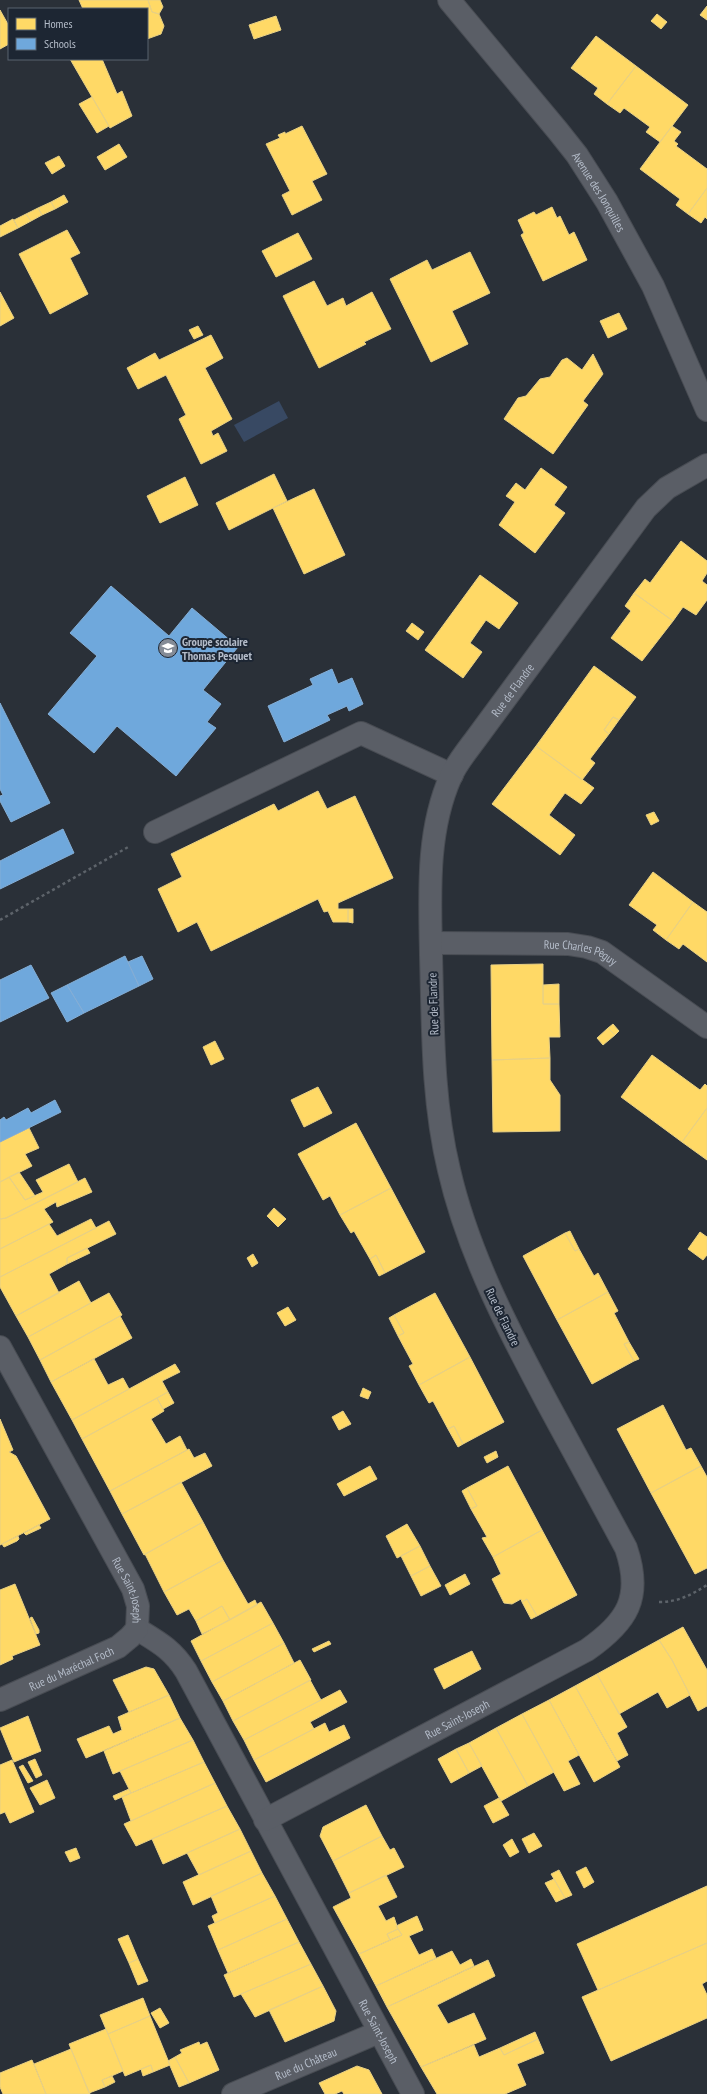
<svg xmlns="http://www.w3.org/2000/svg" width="707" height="2094" viewBox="0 0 707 2094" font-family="'PT Sans Narrow',sans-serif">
<rect width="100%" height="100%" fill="#2a3038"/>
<path fill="#384963" d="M 279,401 L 288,418 L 244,442 L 234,425 Z"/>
<path fill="#ffd966" stroke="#e8d084" d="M 79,0 L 148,0 L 152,12 L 159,14 L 164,26 L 161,34 L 147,39 L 147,9 L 83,9 Z
M 148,0 L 160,0 L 163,7 L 159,14 L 152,12 Z
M 707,6 L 707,20 L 700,15 Z
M 0,10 L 9,26 L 9,44 L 0,49 Z
M 657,14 L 667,22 L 661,29 L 651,21 Z
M 276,16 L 281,30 L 254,39 L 249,25 Z
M 596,36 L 636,66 L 607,104 L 594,94 L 598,88 L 571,68 Z
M 70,59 L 102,59 L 117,94 L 122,91 L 132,116 L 110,128 Z
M 636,66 L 688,105 L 660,142 L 646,132 L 650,127 L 624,108 L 620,113 L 607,104 Z
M 92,97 L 109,126 L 97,133 L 79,104 Z
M 302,126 L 327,174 L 312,181 L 322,200 L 292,215 L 282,195 L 290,191 L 266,144 L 280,138 L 278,135 L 285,132 L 285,134 Z
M 672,126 L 681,132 L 674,141 L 678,144 L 676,146 L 707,169 L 707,188 L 688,214 L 676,205 L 680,199 L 640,169 Z
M 119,144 L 127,157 L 105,170 L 97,157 Z
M 59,156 L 65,166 L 52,174 L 45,163 Z
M 707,188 L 707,219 L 705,217 L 701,223 L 688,214 Z
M 64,195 L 68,202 L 55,209 L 51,202 Z
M 51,202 L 55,209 L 42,215 L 38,208 Z
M 552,207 L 557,218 L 560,216 L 569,235 L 574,232 L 587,260 L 543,281 L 521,235 L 524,233 L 518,220 L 534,212 L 536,215 Z
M 38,208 L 42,215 L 31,221 L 26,214 Z
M 26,214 L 31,221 L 18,228 L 14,220 Z
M 13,219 L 18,228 L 0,237 L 0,226 Z
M 67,230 L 80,253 L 70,258 L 88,294 L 50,314 L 19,254 Z
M 298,233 L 312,259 L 276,277 L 262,251 Z
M 470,252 L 490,293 L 452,311 L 468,344 L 431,362 L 390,279 L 427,260 L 432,270 Z
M 314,281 L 327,306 L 343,298 L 346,306 L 372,292 L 391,329 L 364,342 L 366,344 L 319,368 L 283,296 Z
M 0,292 L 14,318 L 0,326 Z
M 619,313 L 627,329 L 608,338 L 600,321 Z
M 198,326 L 203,335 L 194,339 L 189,330 Z
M 211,335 L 223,358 L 205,368 L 232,419 L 211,431 L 213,436 L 218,433 L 227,451 L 201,464 L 179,419 L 186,415 L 166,375 L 138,389 L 127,368 L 155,353 L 159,360 Z
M 593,354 L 603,374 L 583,401 L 588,405 L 553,454 L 504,419 L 518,398 L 526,396 L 540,379 L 550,377 L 562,360 L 567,358 L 582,370 Z
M 541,468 L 567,487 L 554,505 L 565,513 L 535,553 L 499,525 L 515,502 L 506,496 L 516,483 L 525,490 Z
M 274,474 L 287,501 L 229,530 L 216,503 Z
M 185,477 L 198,505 L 160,523 L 147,496 Z
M 314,489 L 345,555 L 304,574 L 273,508 Z
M 681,541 L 707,561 L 707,573 L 702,581 L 707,585 L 707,600 L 696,615 L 683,607 L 673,621 L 634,593 L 645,579 L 650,583 Z
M 480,575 L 518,603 L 499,629 L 486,620 L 470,643 L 482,652 L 463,678 L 425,650 Z
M 634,593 L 673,621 L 642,661 L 611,638 L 631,611 L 625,606 Z
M 412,623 L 424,632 L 418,640 L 406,631 Z
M 594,666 L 636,697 L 619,720 L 613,717 L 604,730 L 609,734 L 590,759 L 595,763 L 582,780 L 536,746 Z
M 613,717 L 619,720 L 609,734 L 604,730 Z
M 536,746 L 594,788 L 581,804 L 565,793 L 549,815 L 575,835 L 560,855 L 492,804 Z
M 318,791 L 327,809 L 355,796 L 393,878 L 338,903 L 338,909 L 348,909 L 348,922 L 333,922 L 328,911 L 324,912 L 318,899 L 211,951 L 197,922 L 178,932 L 158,889 L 182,877 L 171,854 L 274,804 L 278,811 Z
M 654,812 L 659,821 L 651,825 L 646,815 Z
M 653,872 L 693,902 L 666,940 L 653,930 L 657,925 L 629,905 Z
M 693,902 L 707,912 L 707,962 L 683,944 L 679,949 L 666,940 Z
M 348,909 L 353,909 L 353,923 L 348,922 Z
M 543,964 L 543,1004 L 559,1004 L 560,1037 L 549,1037 L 550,1058 L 492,1060 L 491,965 Z
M 559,984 L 559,1004 L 543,1004 L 543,985 Z
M 613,1024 L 619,1031 L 615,1035 L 608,1028 Z
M 608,1028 L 615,1035 L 603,1045 L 597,1038 Z
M 215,1041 L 224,1059 L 211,1065 L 203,1047 Z
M 652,1055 L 700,1090 L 705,1084 L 707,1086 L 707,1108 L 682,1142 L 621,1097 Z
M 550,1058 L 550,1080 L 560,1095 L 560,1131 L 493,1132 L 492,1060 Z
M 318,1087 L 332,1113 L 304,1127 L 291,1100 Z
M 707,1108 L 707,1160 L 682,1142 Z
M 356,1123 L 391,1188 L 340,1215 L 330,1196 L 323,1200 L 298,1154 Z
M 29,1128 L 39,1148 L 25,1154 L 32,1166 L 0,1182 L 0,1142 Z
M 69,1164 L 78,1182 L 6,1218 L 0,1219 L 0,1182 L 9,1177 L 25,1200 L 43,1192 L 36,1180 Z
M 19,1172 L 35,1196 L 25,1200 L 9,1177 Z
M 85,1178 L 92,1192 L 57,1207 L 56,1202 L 44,1209 L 53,1222 L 0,1249 L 0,1219 L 6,1218 Z
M 391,1188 L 425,1252 L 385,1273 L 376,1255 L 370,1259 L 354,1231 L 351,1233 L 340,1215 Z
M 274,1208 L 286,1219 L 278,1227 L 267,1216 Z
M 91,1219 L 96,1228 L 0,1277 L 0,1249 L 49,1224 L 57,1236 Z
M 109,1221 L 116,1234 L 67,1258 L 67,1264 L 49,1274 L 59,1293 L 16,1316 L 0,1287 L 0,1277 Z
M 570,1231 L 579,1249 L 575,1251 L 565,1233 Z
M 700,1232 L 707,1237 L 707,1255 L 703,1260 L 688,1249 Z
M 565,1233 L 575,1251 L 579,1249 L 594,1276 L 598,1273 L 608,1292 L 557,1320 L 523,1256 Z
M 87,1248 L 90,1253 L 67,1264 L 67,1258 Z
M 253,1254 L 258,1263 L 252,1267 L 247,1258 Z
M 376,1255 L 385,1273 L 379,1276 L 370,1259 Z
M 79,1281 L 91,1303 L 28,1337 L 16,1316 Z
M 608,1292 L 618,1311 L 614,1313 L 629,1342 L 624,1344 L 634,1361 L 592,1384 L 557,1320 Z
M 109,1293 L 122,1315 L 40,1360 L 28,1337 Z
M 435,1293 L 470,1357 L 419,1385 L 409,1366 L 413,1364 L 398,1336 L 404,1333 L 394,1315 Z
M 288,1307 L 296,1320 L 285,1326 L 277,1313 Z
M 394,1315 L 404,1333 L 398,1336 L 389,1318 Z
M 120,1316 L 132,1338 L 51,1382 L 40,1360 Z
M 629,1342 L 639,1359 L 634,1361 L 624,1344 Z
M 470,1357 L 504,1422 L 463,1444 L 454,1426 L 448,1429 L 433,1401 L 429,1403 L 419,1385 Z
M 94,1359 L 108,1385 L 123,1378 L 129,1389 L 72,1420 L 51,1382 Z
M 175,1364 L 180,1372 L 162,1381 L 168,1392 L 82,1439 L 72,1420 Z
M 363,1388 L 371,1392 L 368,1399 L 360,1396 Z
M 168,1392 L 174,1403 L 163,1409 L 157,1398 Z
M 157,1398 L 164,1411 L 151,1419 L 166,1444 L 180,1436 L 187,1450 L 110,1491 L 82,1439 Z
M 663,1405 L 686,1450 L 691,1448 L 701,1466 L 651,1493 L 617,1429 Z
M 343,1411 L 351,1424 L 339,1430 L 332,1417 Z
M 0,1419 L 13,1450 L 9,1452 L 16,1456 L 50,1519 L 0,1545 Z
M 454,1426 L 463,1444 L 458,1447 L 448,1429 Z
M 189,1449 L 194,1458 L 205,1453 L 212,1466 L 122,1514 L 110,1491 Z
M 496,1451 L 498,1457 L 487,1463 L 484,1457 Z
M 370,1466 L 377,1479 L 344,1496 L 337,1484 Z
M 508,1466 L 542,1530 L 493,1557 L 482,1538 L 487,1537 L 471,1509 L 477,1506 L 467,1488 Z
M 701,1466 L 707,1477 L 707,1568 L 695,1574 L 651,1493 Z
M 181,1482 L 203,1522 L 144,1555 L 122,1514 Z
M 467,1488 L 477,1506 L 471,1509 L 462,1491 Z
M 203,1522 L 223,1560 L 164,1592 L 145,1554 Z
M 407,1524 L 420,1546 L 397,1558 L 386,1536 Z
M 39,1525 L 41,1528 L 39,1529 L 26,1535 L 24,1533 Z
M 542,1530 L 577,1595 L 537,1616 L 527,1599 L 522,1602 L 521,1599 L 512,1604 L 504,1603 L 492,1579 L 501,1574 L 493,1557 Z
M 18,1536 L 19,1539 L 17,1541 L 4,1547 L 2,1544 Z
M 420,1546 L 430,1566 L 411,1576 L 401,1556 Z
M 223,1560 L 248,1604 L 255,1600 L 257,1605 L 230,1620 L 222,1606 L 196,1621 L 189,1609 L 177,1615 L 164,1592 Z
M 430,1566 L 441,1586 L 421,1596 L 411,1576 Z
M 465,1574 L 470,1584 L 450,1595 L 445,1585 Z
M 15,1584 L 40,1645 L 12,1656 L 13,1659 L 0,1665 L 0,1590 Z
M 527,1599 L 537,1616 L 531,1619 L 522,1602 Z
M 261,1602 L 273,1623 L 201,1661 L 191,1641 Z
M 222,1606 L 230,1620 L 202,1634 L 196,1621 Z
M 32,1617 L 39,1630 L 39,1633 L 36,1634 L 30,1618 Z
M 273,1623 L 284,1643 L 212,1682 L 201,1661 Z
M 683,1627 L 707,1670 L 707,1706 L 698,1711 L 672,1660 L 659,1640 Z
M 659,1640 L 672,1660 L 690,1695 L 667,1708 L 658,1692 L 619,1714 L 597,1674 Z
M 329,1641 L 331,1644 L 314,1652 L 312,1649 Z
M 284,1643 L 294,1663 L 223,1701 L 212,1682 Z
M 472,1651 L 481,1669 L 444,1689 L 434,1669 Z
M 300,1660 L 311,1680 L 233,1721 L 223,1701 Z
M 146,1667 L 154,1669 L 169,1695 L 129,1712 L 113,1680 Z
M 597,1674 L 627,1727 L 617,1733 L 628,1755 L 617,1761 L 575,1686 Z
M 310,1680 L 321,1700 L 244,1740 L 233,1721 Z
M 575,1686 L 620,1767 L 594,1782 L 549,1700 Z
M 340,1690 L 347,1702 L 310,1722 L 314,1729 L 254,1760 L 244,1740 Z
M 169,1695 L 180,1718 L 86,1758 L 77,1739 L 109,1726 L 113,1734 L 122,1730 L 118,1717 Z
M 549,1700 L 579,1755 L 568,1761 L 580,1784 L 564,1791 L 522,1714 Z
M 522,1714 L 554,1772 L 528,1786 L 496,1728 Z
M 28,1716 L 41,1751 L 14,1762 L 0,1728 Z
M 180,1718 L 193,1740 L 113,1774 L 104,1751 Z
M 325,1723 L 329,1732 L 344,1725 L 350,1738 L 266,1782 L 254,1760 Z
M 496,1728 L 528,1786 L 501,1801 L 469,1743 Z
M 193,1740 L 204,1762 L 131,1793 L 120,1771 Z
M 469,1743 L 482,1766 L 469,1773 L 456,1749 Z
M 456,1749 L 469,1773 L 451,1783 L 438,1759 Z
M 35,1759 L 42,1775 L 36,1778 L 28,1762 Z
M 12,1760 L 34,1812 L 10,1823 L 5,1812 L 0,1814 L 0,1765 Z
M 204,1762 L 215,1783 L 131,1821 L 122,1797 Z
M 23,1765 L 33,1781 L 28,1783 L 19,1767 Z
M 47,1780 L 55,1798 L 40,1805 L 30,1788 Z
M 215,1783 L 227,1806 L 136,1846 L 124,1824 Z
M 129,1789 L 131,1793 L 115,1800 L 113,1796 Z
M 499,1798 L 509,1815 L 493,1823 L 484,1806 Z
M 366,1805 L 382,1836 L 333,1861 L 320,1836 L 323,1827 Z
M 227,1806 L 240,1829 L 163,1864 L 152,1839 Z
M 240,1829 L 251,1851 L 199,1875 L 187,1853 Z
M 534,1833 L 542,1846 L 529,1853 L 522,1839 Z
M 382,1836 L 390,1850 L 394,1848 L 404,1867 L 349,1893 L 333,1861 Z
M 512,1839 L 519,1852 L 510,1857 L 503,1845 Z
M 76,1848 L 80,1858 L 70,1862 L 65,1852 Z
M 251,1851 L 262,1873 L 193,1905 L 183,1882 Z
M 586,1867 L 594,1882 L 584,1888 L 576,1872 Z
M 559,1870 L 572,1895 L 565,1898 L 551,1874 Z
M 262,1873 L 275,1896 L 215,1923 L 212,1916 L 218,1913 L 211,1896 Z
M 386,1875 L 397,1897 L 378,1906 L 386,1921 L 394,1917 L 398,1929 L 387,1934 L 390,1940 L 359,1954 L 333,1907 L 351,1898 L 349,1893 Z
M 554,1879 L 565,1898 L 556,1902 L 545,1883 Z
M 707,1886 L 707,1943 L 598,1990 L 577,1944 Z
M 275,1896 L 287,1919 L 218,1950 L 208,1926 Z
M 417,1916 L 423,1930 L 409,1936 L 419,1955 L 432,1949 L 436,1958 L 376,1986 L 359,1954 L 402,1935 L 396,1926 Z
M 287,1919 L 299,1942 L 228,1973 L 218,1950 Z
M 398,1929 L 402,1935 L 390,1940 L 387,1934 Z
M 128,1935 L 138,1959 L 129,1963 L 118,1939 Z
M 299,1942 L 311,1964 L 234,1997 L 224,1975 Z
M 707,1943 L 707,1981 L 702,1984 L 707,1995 L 707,2018 L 611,2061 L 582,1997 Z
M 452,1951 L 460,1965 L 471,1959 L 474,1966 L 387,2007 L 376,1986 Z
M 138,1959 L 148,1981 L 138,1985 L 129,1963 Z
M 488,1960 L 495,1976 L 437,2005 L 448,2024 L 474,2013 L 486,2039 L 421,2067 L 387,2007 Z
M 311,1964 L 323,1986 L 255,2017 L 241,1994 Z
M 323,1986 L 336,2011 L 334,2021 L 285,2042 L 269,2010 Z
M 143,1998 L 150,2016 L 108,2034 L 100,2015 Z
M 160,2008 L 169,2023 L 160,2028 L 151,2013 Z
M 150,2016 L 170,2065 L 153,2072 L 151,2065 L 125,2076 L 108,2034 Z
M 106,2029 L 123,2071 L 102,2080 L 105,2087 L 89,2093 L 69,2044 Z
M 535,2032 L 538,2039 L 504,2055 L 500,2048 Z
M 538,2039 L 544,2053 L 517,2064 L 526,2085 L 505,2094 L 437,2094 L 421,2067 L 474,2045 L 479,2057 L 500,2048 L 504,2055 Z
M 199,2042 L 200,2045 L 207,2042 L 219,2070 L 189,2083 L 175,2057 L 182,2053 L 180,2050 Z
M 71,2049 L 90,2094 L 46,2094 L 34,2064 Z
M 175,2057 L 189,2083 L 179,2087 L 168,2061 Z
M 32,2060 L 46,2094 L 3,2094 L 0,2087 L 0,2073 Z
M 151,2065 L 153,2072 L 143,2076 L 141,2069 Z
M 357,2066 L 369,2070 L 382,2094 L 344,2094 L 342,2091 L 335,2094 L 325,2094 L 319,2083 Z
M 112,2076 L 115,2082 L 105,2087 L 102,2080 Z"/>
<path fill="#6fa8dc" stroke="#84aed6" d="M 111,586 L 169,636 L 192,608 L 238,647 L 203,690 L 221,704 L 207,722 L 216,728 L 176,776 L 117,726 L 94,753 L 48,714 L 97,656 L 70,633 Z
M 332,669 L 338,684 L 352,678 L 363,704 L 349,711 L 347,706 L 327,715 L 330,720 L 284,742 L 268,706 L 313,685 L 310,679 Z
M 0,703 L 50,803 L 11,822 L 0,801 L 0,796 L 3,795 L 0,789 Z
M 63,829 L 74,853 L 0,889 L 0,861 Z
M 125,956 L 139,986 L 84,1013 L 67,985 Z
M 142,956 L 153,979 L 139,986 L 128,962 Z
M 31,965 L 49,998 L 0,1022 L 0,980 Z
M 67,985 L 84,1013 L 67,1022 L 51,993 Z
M 55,1100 L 61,1112 L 0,1142 L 0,1120 L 4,1117 L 6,1120 L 28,1108 L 31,1113 Z"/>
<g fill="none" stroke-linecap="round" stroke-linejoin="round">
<defs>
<g id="minor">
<path id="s1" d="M 449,0 L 558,131 L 577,155 L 607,202 L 653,286 L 707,410"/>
<path d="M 155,832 L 361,733 L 452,775"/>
<path id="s2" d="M 431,943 L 568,944 L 587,947 L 602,952 L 707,1027"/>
<path id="s3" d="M 0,1347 L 133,1589 L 138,1606 L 137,1629"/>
<path id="s4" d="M 137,1629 C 158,1642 172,1649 186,1671 L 413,2094"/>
<path id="s5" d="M 0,1700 L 118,1647 L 130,1637 L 137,1629"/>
<path id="s6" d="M 265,1820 L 587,1650 C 627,1622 643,1598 626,1548 C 600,1500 574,1452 548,1404 C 508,1329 468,1253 449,1170 C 432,1100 433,1026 431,955 C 430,895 426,832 451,776 C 457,763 466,752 475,740 L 646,508 L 667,488 L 707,465"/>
<path id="s7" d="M 233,2094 L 379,2032"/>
</g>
</defs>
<use href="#minor" stroke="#484c53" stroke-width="24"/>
<path stroke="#5d636a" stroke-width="2.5" stroke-dasharray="3 3" stroke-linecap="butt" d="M 0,920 L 130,846
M 659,1602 C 678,1602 691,1595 707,1585"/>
<use href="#minor" stroke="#5a5e66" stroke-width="22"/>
</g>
<defs>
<symbol id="school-disc" viewBox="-11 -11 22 22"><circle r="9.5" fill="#848b96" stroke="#1d2633"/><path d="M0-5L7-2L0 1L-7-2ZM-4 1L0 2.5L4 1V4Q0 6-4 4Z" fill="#fff"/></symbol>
</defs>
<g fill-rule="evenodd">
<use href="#school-disc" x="157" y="637" width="22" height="22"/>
</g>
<g text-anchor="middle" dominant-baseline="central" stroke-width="4" stroke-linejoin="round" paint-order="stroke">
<g font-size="12" fill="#b4bcc9" stroke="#1d2633">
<text stroke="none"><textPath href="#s1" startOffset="244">Avenue des Jonquilles</textPath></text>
<text stroke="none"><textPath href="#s6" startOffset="1407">Rue de Flandre</textPath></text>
<text stroke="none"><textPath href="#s2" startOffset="151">Rue Charles Péguy</textPath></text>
<text transform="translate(433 1004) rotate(-92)">Rue de Flandre</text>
<text transform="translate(503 1317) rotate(64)">Rue de Flandre</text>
<text stroke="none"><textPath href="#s3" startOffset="276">Rue Saint-Joseph</textPath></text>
<text stroke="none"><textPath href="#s5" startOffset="78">Rue du Maréchal Foch</textPath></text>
<text stroke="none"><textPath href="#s6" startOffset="217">Rue Saint-Joseph</textPath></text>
<text stroke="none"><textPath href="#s4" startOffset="474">Rue Saint-Joseph</textPath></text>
<text stroke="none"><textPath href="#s7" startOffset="79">Rue du Château</textPath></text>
</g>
<g font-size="12" font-weight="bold" fill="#b4bcc9" stroke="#1d2633" text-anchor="start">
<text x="182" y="641">Groupe scolaire<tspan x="182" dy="14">Thomas Pesquet</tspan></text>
</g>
</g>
<rect x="8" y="8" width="140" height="52" fill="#1d2633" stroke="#59626f"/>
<rect x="16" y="18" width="20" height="12" fill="#ffd966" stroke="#59626f"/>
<text x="44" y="28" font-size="12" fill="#b4bcc9">Homes</text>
<rect x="16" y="38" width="20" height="12" fill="#6fa8dc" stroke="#59626f"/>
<text x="44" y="48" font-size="12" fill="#b4bcc9">Schools</text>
</svg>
